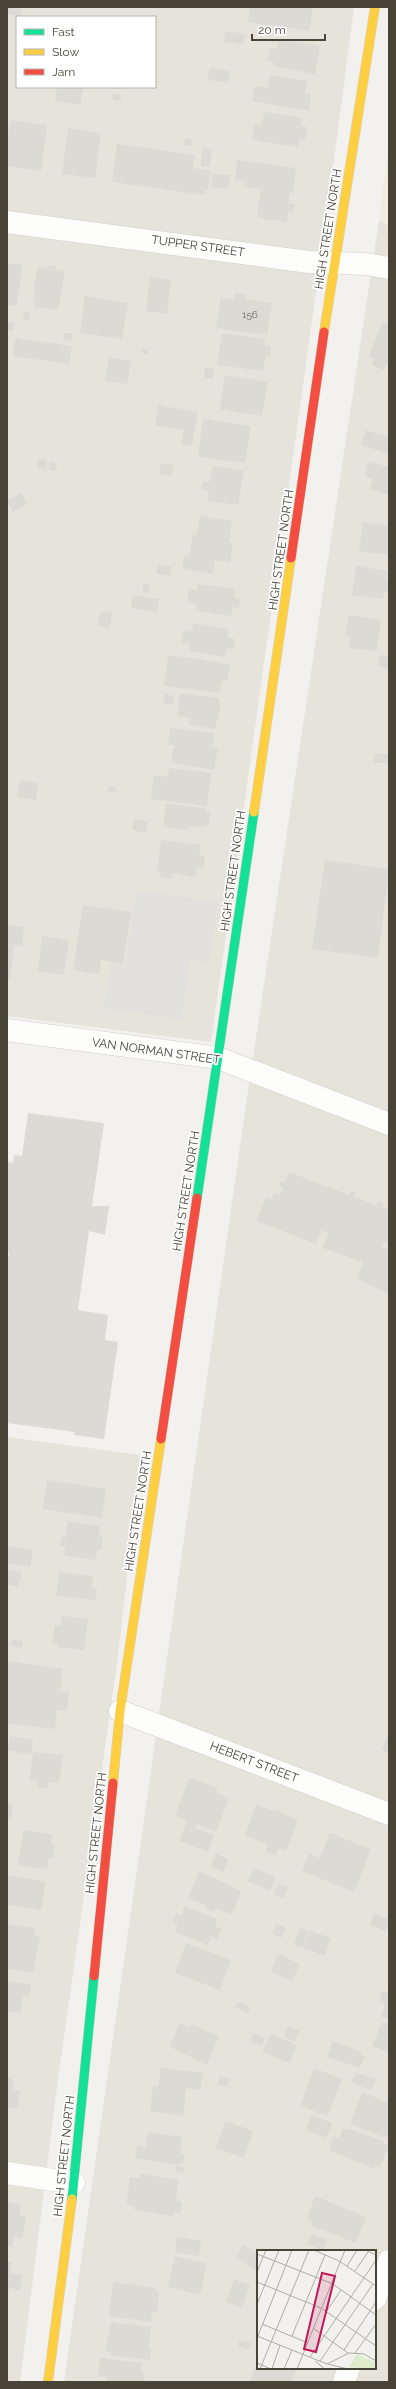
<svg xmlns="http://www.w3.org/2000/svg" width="396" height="2389" viewBox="0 0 396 2389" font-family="Raleway,sans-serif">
<rect width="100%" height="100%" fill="#f2f1ed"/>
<path fill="#e5e3da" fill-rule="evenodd" d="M 7,7 L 354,7 L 326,221 L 211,1042 L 7,1016 ZM 17,17 L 155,17 L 155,87 L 17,87 Z
M 379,220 L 389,225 L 389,2382 L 64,2382 L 245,1111 ZM 258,2251 L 375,2251 L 375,2368 L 258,2368 Z
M 7,1437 L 141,1455 L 118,1656 L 58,2079 L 20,2382 L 7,2382 Z"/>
<path fill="#efeddf" d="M 389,141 L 389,225 L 379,220 Z"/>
<path fill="#e1e0dc" d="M 137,890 L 218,902 L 209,962 L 190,960 L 181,1020 L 104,1008 L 111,964 L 125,966 Z"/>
<path fill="#dcdad5" d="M 7,7 L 21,7 L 20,16 L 7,14 Z
M 250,7 L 313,7 L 309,31 L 248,22 Z
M 225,31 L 245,34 L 243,44 L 224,42 Z
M 279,39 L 320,46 L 315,74 L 273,66 L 274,62 L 267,61 L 270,48 L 277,49 Z
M 209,68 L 230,71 L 228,83 L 208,80 Z
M 270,75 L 307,81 L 305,94 L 311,95 L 309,111 L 252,101 L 255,86 L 268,88 Z
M 57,87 L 83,87 L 80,105 L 55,101 Z
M 113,94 L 121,94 L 121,100 L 113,100 Z
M 264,112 L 302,118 L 301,126 L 307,127 L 305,140 L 299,139 L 298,147 L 252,140 L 255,124 L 262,125 Z
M 11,120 L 47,125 L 41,171 L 7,166 L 7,138 Z
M 68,128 L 101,133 L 95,178 L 62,174 Z
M 185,138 L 193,140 L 192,146 L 184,146 Z
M 117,144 L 195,155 L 193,168 L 211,171 L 208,190 L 205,190 L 204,195 L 112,182 Z
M 202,148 L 212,149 L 210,167 L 201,166 Z
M 237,160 L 296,168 L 293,193 L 290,193 L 288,203 L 295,204 L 294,212 L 288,211 L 287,222 L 257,218 L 261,189 L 244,187 L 245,181 L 235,180 Z
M 212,174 L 230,175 L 228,189 L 210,187 Z
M 7,263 L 22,265 L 17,306 L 7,305 Z
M 47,265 L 56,266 L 56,269 L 65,271 L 58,310 L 34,307 L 35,301 L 33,300 L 37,267 L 47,268 Z
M 150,277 L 171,280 L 167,314 L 146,311 Z
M 235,293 L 246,294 L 245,299 L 272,303 L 267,335 L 216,328 L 221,297 L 234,300 Z
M 85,296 L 128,303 L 122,339 L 80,333 Z
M 24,311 L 30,312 L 29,320 L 23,319 Z
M 7,322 L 14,323 L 13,331 L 7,330 Z
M 382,322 L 389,325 L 389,363 L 387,363 L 384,370 L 372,365 L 374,359 L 369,357 Z
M 64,333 L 72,333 L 72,341 L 63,340 Z
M 222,333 L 265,339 L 265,345 L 271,346 L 270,356 L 265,356 L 263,371 L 217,365 Z
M 15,338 L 72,346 L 69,364 L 13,356 Z
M 142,349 L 148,350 L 148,354 L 142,353 Z
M 109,357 L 131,361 L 127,384 L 105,381 Z
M 205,367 L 214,368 L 213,379 L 204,377 Z
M 225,375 L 268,382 L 262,416 L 220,409 Z
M 158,405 L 198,412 L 192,446 L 181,444 L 184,430 L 155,425 Z
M 203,419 L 251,426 L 245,463 L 198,457 Z
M 366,430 L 389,437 L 389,454 L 361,445 Z
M 38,459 L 47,460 L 46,469 L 37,468 Z
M 50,461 L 57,462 L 56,471 L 48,470 Z
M 368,461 L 389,467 L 389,495 L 370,489 L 373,479 L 364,476 Z
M 161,464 L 173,465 L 172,476 L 159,474 Z
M 213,466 L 244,471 L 238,505 L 207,501 L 209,491 L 201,490 L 203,481 L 210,482 Z
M 21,493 L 27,504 L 13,512 L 7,500 Z
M 200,516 L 232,521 L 229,542 L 233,543 L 230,563 L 215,560 L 213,574 L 182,569 L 185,555 L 189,556 L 193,534 L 197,535 Z
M 363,522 L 389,526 L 389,555 L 359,551 Z
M 158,565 L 172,567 L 170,576 L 156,574 Z
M 356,566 L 387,571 L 386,581 L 389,581 L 389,593 L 384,592 L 383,599 L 352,595 Z
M 143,584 L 150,585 L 149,593 L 143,592 Z
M 198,584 L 235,589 L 234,598 L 240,599 L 239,608 L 233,607 L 231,616 L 195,611 L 196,604 L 187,603 L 189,589 L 197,591 Z
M 133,595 L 159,599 L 157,612 L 131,608 Z
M 100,612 L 112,613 L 110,628 L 98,626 Z
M 349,615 L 381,620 L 377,651 L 349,648 L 351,636 L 346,635 Z
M 193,623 L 229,629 L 228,638 L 235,639 L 233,649 L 227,648 L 225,657 L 189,651 L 190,644 L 181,643 L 183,630 L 192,632 Z
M 168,655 L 230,664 L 227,681 L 221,681 L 220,693 L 164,686 Z
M 380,655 L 389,657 L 389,669 L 377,666 Z
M 180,693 L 219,698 L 219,703 L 221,703 L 215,729 L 189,725 L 190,718 L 177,716 Z
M 165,694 L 174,696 L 173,705 L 163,703 Z
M 170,728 L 214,733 L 212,747 L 218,748 L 214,770 L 171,763 L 174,745 L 168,745 Z
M 374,754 L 389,754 L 389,763 L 374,763 Z
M 169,768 L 211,773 L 207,806 L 151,799 L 154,775 L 168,777 Z
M 20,780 L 38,783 L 36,800 L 17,797 Z
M 109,786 L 116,787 L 115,793 L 108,792 Z
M 166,803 L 206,809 L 206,811 L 211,812 L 209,826 L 203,825 L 203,828 L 188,826 L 187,830 L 163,827 Z
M 134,819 L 148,822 L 146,833 L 132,830 Z
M 161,840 L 201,845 L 199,855 L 205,856 L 203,869 L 197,868 L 196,877 L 172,873 L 171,879 L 160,877 L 161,872 L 157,871 Z
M 325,860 L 389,869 L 378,958 L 312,949 Z
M 83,905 L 131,912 L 123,964 L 101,960 L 99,974 L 73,970 Z
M 7,925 L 24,927 L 22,946 L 14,945 L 10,980 L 7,980 Z
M 42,936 L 69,940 L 64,975 L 38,971 Z
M 28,1113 L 104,1123 L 92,1206 L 109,1206 L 105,1235 L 89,1231 L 78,1310 L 108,1315 L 105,1340 L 118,1342 L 104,1439 L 74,1435 L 75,1432 L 7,1423 L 7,1266 L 9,1252 L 7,1252 L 7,1162 L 13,1163 L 14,1155 L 22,1156 Z
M 289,1172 L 349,1195 L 350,1191 L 356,1193 L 354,1197 L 376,1205 L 378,1201 L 383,1203 L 382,1207 L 389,1210 L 389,1237 L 387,1243 L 383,1242 L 382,1247 L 389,1250 L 389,1288 L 387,1293 L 357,1279 L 363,1262 L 323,1248 L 328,1233 L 321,1230 L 316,1244 L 257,1221 L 266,1197 L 272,1199 L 274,1192 L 280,1194 L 283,1188 L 279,1186 L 281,1181 L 285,1182 Z
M 47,1480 L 106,1489 L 102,1518 L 43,1509 Z
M 68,1521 L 100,1526 L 99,1535 L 103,1536 L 101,1550 L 97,1550 L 96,1560 L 64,1555 L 65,1546 L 60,1546 L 61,1537 L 66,1537 Z
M 7,1546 L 33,1550 L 30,1567 L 7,1563 Z
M 7,1569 L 22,1573 L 18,1587 L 7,1584 Z
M 59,1572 L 93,1576 L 92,1587 L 97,1588 L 96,1600 L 56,1596 Z
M 62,1616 L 88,1619 L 84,1650 L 57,1647 L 58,1644 L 52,1643 L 55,1625 L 61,1626 Z
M 12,1639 L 23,1641 L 22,1648 L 11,1646 Z
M 7,1661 L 63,1669 L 60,1691 L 69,1692 L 67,1711 L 57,1710 L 55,1729 L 7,1723 Z
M 389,1731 L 389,1753 L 382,1750 Z
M 10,1736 L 33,1740 L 31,1755 L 7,1750 Z
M 33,1752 L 63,1755 L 59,1783 L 49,1782 L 48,1789 L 38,1787 L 38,1781 L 29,1780 Z
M 189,1778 L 218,1788 L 216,1793 L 229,1798 L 216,1832 L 197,1824 L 195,1828 L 214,1835 L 208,1852 L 179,1841 L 187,1821 L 175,1816 Z
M 7,1804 L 13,1804 L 11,1819 L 7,1819 Z
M 256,1804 L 273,1811 L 274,1809 L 298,1820 L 286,1851 L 278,1848 L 275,1855 L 265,1851 L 268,1844 L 245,1836 Z
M 23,1830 L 52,1834 L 51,1844 L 55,1844 L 53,1858 L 49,1858 L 47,1869 L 18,1865 Z
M 330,1833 L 371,1849 L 354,1892 L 302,1871 L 309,1853 L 320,1858 Z
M 216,1854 L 228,1859 L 223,1872 L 211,1867 Z
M 254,1868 L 276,1877 L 270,1891 L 248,1881 Z
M 199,1871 L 241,1891 L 232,1914 L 215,1909 L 214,1912 L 205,1909 L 206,1905 L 188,1898 Z
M 7,1875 L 46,1882 L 41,1910 L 7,1905 Z
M 278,1884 L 288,1887 L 284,1898 L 274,1895 Z
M 185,1906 L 217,1919 L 215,1926 L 222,1929 L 217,1939 L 211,1936 L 208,1945 L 175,1932 L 178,1924 L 173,1922 L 176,1913 L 181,1915 Z
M 374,1913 L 389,1919 L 386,1931 L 370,1925 Z
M 7,1924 L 35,1928 L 34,1935 L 40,1936 L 33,1973 L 7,1969 Z
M 276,1924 L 286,1928 L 282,1938 L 272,1934 Z
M 300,1928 L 309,1931 L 303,1948 L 294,1945 Z
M 310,1931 L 331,1938 L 325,1956 L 304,1948 Z
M 186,1943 L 231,1960 L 220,1990 L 175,1973 Z
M 278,1954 L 300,1964 L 292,1981 L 271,1971 Z
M 7,1981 L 31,1985 L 30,1996 L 23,1995 L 21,2013 L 7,2011 Z
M 382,1991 L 389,1993 L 389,2019 L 381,2016 L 385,2004 L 379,2002 Z
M 237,2002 L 250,2007 L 248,2013 L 235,2007 Z
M 382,2022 L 389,2025 L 389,2052 L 372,2046 Z
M 179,2023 L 189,2027 L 190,2024 L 219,2036 L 207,2065 L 170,2047 Z
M 288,2027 L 299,2031 L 295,2041 L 284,2037 Z
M 253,2033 L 265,2037 L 262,2046 L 250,2042 Z
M 270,2034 L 297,2045 L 289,2063 L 262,2052 Z
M 333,2041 L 362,2052 L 360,2055 L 365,2056 L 360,2068 L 327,2057 Z
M 161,2068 L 203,2073 L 200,2090 L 186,2088 L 183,2116 L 150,2111 L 153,2086 L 158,2087 Z
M 314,2068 L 342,2079 L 328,2116 L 300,2106 Z
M 355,2072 L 376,2079 L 372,2090 L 351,2083 Z
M 220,2076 L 230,2079 L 227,2087 L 217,2084 Z
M 7,2078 L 12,2079 L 14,2090 L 20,2091 L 17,2109 L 7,2107 Z
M 362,2092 L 389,2103 L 389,2136 L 387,2135 L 386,2138 L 350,2124 Z
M 311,2115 L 332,2123 L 326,2138 L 306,2130 Z
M 225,2121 L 253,2131 L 244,2158 L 216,2148 Z
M 343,2128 L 349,2130 L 350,2129 L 384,2141 L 383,2144 L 388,2146 L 380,2167 L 375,2166 L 374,2169 L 329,2150 L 334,2136 L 339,2139 Z
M 148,2132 L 182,2137 L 180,2153 L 184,2154 L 183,2164 L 179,2163 L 178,2166 L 184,2167 L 183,2173 L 175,2172 L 176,2165 L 135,2158 L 137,2145 L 146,2147 Z
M 140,2174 L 179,2180 L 176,2201 L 182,2202 L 180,2214 L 174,2213 L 173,2216 L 134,2210 L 135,2206 L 126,2205 L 130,2177 L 140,2178 Z
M 315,2196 L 366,2217 L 356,2243 L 310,2225 L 312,2220 L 307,2218 Z
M 7,2202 L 21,2204 L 19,2215 L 26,2217 L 22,2238 L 14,2237 L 12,2247 L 7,2246 Z
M 312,2234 L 327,2240 L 323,2250 L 307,2244 Z
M 177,2237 L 201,2241 L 199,2256 L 175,2252 Z
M 244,2245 L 258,2254 L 258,2272 L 236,2257 Z
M 175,2256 L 207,2264 L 200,2295 L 168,2287 Z
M 7,2262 L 12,2262 L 10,2273 L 22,2275 L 20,2290 L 9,2288 L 8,2294 Z
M 234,2279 L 250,2285 L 242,2308 L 226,2302 Z
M 113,2282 L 156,2288 L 155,2291 L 159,2291 L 157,2312 L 152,2311 L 151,2322 L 109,2316 Z
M 111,2322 L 151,2327 L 148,2348 L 151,2349 L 150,2360 L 110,2355 L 111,2352 L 105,2352 Z
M 239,2340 L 251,2343 L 249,2349 L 238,2346 Z
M 100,2358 L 142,2363 L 141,2372 L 145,2373 L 144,2382 L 106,2382 L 106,2377 L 98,2376 Z
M 258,2360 L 258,2368 L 297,2368 L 291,2382 L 250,2382 Z"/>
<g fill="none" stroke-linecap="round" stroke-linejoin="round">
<defs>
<path id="street" d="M 7,222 L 309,262 L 366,264 L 389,268
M 7,1030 L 218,1058 L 389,1124
M 120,1711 L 389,1814
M 7,2173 L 74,2183
M 375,2299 L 389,2261
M 344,2382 L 349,2368"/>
<path id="fast" d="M 197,1198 L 254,812
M 72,2199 L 94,1976"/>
<path id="slow" d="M 324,332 L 375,7
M 254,812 L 291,558
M 113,1783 L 120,1711 L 161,1439
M 48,2382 L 72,2199"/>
<path id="jam" d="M 291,558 L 324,332
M 161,1439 L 197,1198
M 94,1976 L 113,1783"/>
</defs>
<use href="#street" stroke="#d0cfca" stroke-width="23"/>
<use href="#fast" stroke="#d1cfc4" stroke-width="10"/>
<use href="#slow" stroke="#d1cfc4" stroke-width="10"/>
<use href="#jam" stroke="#d1cfc4" stroke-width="10"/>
<use href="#street" stroke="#fdfdfc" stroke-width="22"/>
<use href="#fast" stroke="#16e098" stroke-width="9"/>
<use href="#slow" stroke="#ffcf43" stroke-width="9"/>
<use href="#jam" stroke="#f24e42" stroke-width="9"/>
</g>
<g text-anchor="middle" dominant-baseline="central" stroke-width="3.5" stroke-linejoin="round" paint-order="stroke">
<g font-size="10" fill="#6e6a60">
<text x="250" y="314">156</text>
</g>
<g font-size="12" fill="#494438" stroke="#fff">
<text transform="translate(328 229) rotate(-81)">HIGH STREET NORTH</text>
<text transform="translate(198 246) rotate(8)">TUPPER STREET</text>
<text transform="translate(281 550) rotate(-82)">HIGH STREET NORTH</text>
<text transform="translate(233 871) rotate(-82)">HIGH STREET NORTH</text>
<text transform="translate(156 1051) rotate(8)">VAN NORMAN STREET</text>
<text transform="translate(186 1191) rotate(-81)">HIGH STREET NORTH</text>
<text transform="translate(138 1511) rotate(-81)">HIGH STREET NORTH</text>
<text transform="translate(254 1762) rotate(21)">HEBERT STREET</text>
<text transform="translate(96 1833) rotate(-84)">HIGH STREET NORTH</text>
<text transform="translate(64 2156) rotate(-84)">HIGH STREET NORTH</text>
</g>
</g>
<g transform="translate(257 2250)">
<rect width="119" height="119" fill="#f2f1ed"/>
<path d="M 100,104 L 119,113 L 119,119 L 92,117 Z" fill="#ddeccd"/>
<path fill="none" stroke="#aeaca5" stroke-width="1" d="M 57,0 L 82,11 L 119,36M 108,0 L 119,5M 0,4 L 76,34 L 119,65M 90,16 L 100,0M 98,21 L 111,2M 0,22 L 9,0M 0,32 L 64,58 L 119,96M 0,54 L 22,0M 69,62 L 84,40M 5,74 L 51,93M 56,78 L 91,103M 0,86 L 70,114 L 92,103 L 107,104 L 119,111M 1,86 L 35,0M 35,86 L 68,5M 87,100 L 119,52M 98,103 L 119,74M 53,107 L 119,10M 58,111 L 68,119M 63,111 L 116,34M 0,113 L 14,119M 71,114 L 91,119M 3,119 L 52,0M 15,119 L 23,95M 27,119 L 35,100M 40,119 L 88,0"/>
<path fill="#c2185b" fill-opacity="0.15" stroke="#c2185b" stroke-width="2" d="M 65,23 L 78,26 L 59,102 L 47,99 Z"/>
<rect width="119" height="119" fill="none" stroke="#494438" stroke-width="2"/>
</g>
<rect width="396" height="2389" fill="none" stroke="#494438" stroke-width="16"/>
<rect x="16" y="16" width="140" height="72" fill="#ffffff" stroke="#b6b4af"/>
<rect x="24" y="29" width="20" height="6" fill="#16e098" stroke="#b6b4af"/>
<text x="52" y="36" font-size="12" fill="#494438">Fast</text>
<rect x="24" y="49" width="20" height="6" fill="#ffcf43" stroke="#b6b4af"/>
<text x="52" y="56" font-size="12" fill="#494438">Slow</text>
<rect x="24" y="69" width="20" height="6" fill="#f24e42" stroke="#b6b4af"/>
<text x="52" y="76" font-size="12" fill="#494438">Jam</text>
<path d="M252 34v6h73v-6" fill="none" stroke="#494438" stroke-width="2"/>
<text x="258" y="34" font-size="12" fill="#494438" stroke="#ffffff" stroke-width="3" paint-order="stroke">20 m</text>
</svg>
